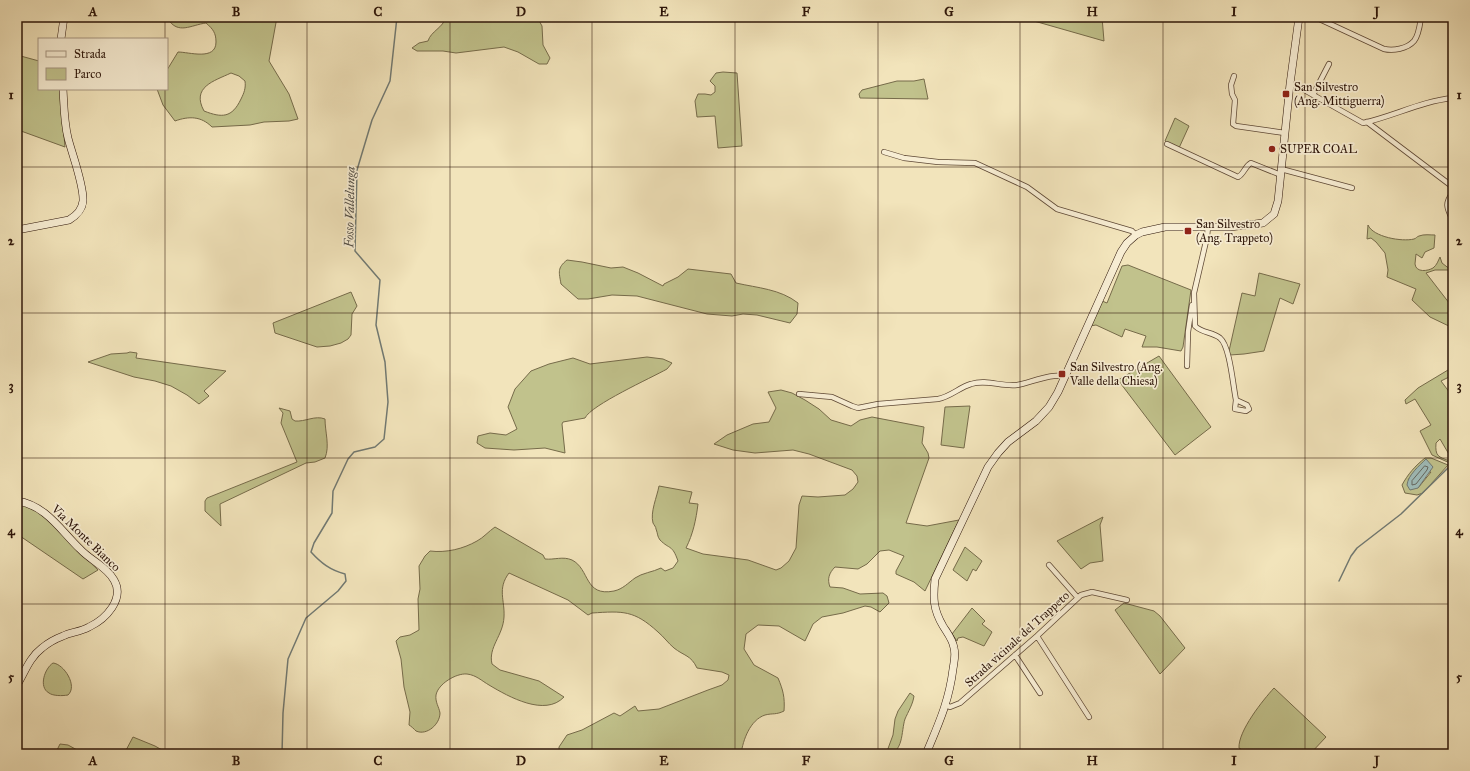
<svg xmlns="http://www.w3.org/2000/svg" width="1470" height="771" viewBox="0 0 1470 771" font-family="'IM FELL Great Primer',serif">
<rect width="100%" height="100%" fill="#f2e4bb"/>
<filter id="stains"><feTurbulence type="fractalNoise" baseFrequency=".005" numOctaves="4"/><feColorMatrix values="0 0 0 0 .2 0 0 0 0 .09 0 0 0 0 .02 0 0 0 .5 -.17"/></filter>
<radialGradient id="worn" r=".72"><stop offset=".6" stop-color="#630" stop-opacity="0"/><stop offset="1" stop-color="#630" stop-opacity=".3"/></radialGradient>
<path fill="#c1c28c" stroke="#766b4a" fill-rule="evenodd" d="M 128,17 L 179,17 L 188,20 L 198,17 L 277,17 L 269,61 L 289,94 L 298,119 L 289,121 L 264,122 L 250,125 L 212,127 C 201,116 189,116 175,121 L 163,105 L 157,89 L 167,89 L 167,70 L 178,52 C 189,52 216,61 216,42 C 216,33 213,29 206,23 C 191,25 178,35 168,19 L 161,19 L 153,21 L 131,19 ZM 231,73 L 239,76 L 245,81 C 246,88 244,93 241,99 C 232,118 222,118 204,111 C 191,87 214,81 231,73 Z
M 446,17 L 537,17 L 542,26 L 543,45 L 550,58 L 547,64 L 539,64 L 518,52 L 504,47 L 456,53 L 443,51 L 417,51 L 412,48 L 419,43 L 428,41 C 431,31 443,28 446,17 Z
M 1032,17 L 1102,17 L 1104,41 L 1034,21 Z
M 17,55 L 39,61 L 39,89 L 60,89 L 65,147 L 21,131 L 17,128 Z
M 723,72 L 737,73 L 742,146 L 718,148 L 715,116 L 697,117 L 695,101 L 698,94 L 705,94 L 711,95 L 715,92 L 715,86 L 710,81 L 716,73 Z
M 924,79 L 928,99 L 860,98 L 859,94 L 862,90 L 897,81 L 914,81 Z
M 1175,118 L 1189,126 L 1179,148 L 1165,141 Z
M 1368,225 C 1373,237 1402,242 1414,239 C 1417,238 1416,237 1419,236 C 1424,234 1430,235 1435,235 L 1434,248 L 1425,252 L 1422,258 L 1416,254 C 1416,257 1415,261 1415,264 C 1416,273 1428,271 1433,268 C 1437,265 1438,261 1440,257 L 1442,263 L 1451,270 L 1435,270 L 1426,273 L 1453,308 L 1453,328 L 1430,317 L 1412,300 L 1416,289 L 1387,277 L 1388,270 L 1385,253 L 1376,242 L 1371,238 L 1367,239 Z
M 567,260 L 582,262 L 611,268 L 623,267 L 638,273 L 663,286 L 664,284 L 678,277 L 688,269 L 731,274 L 736,283 C 758,288 780,289 798,303 L 797,314 L 790,323 L 757,315 L 743,314 L 732,316 L 707,314 L 637,296 L 612,295 L 588,299 L 578,299 L 561,284 C 559,272 557,268 567,260 Z
M 1128,265 L 1191,290 L 1183,347 L 1181,351 L 1157,347 L 1142,347 L 1146,336 L 1125,329 L 1122,337 L 1096,325 L 1090,326 L 1102,301 L 1107,303 L 1122,266 Z
M 1259,273 L 1300,284 L 1293,304 L 1280,298 L 1264,351 L 1244,354 L 1230,355 L 1229,351 L 1242,293 L 1255,296 Z
M 351,292 L 357,306 L 352,314 L 351,335 L 348,339 L 341,343 L 330,346 L 317,347 L 275,333 L 273,323 Z
M 130,352 L 137,353 L 136,358 L 226,371 L 204,391 L 209,396 L 199,404 L 187,395 L 171,386 L 155,381 L 134,377 L 88,362 L 111,354 L 127,353 Z
M 1159,356 L 1211,427 L 1175,455 L 1118,380 Z
M 647,357 L 663,359 L 672,363 L 667,369 C 651,378 591,405 585,418 L 563,422 L 562,424 L 565,453 L 545,448 L 514,450 L 485,448 L 477,443 L 478,436 L 490,433 L 506,435 L 517,429 L 508,407 L 515,389 L 531,371 L 549,364 L 573,358 L 590,364 Z
M 1453,367 L 1453,375 L 1441,381 L 1453,397 L 1453,463 L 1452,464 L 1432,455 L 1420,431 L 1431,425 L 1415,399 L 1406,404 L 1405,400 L 1418,388 ZM 1440,439 L 1450,456 L 1450,461 C 1438,457 1435,456 1436,443 Z
M 781,390 L 792,393 L 805,400 L 819,409 L 831,420 L 851,426 L 860,420 L 872,417 L 924,427 L 922,443 L 928,453 L 929,458 L 906,523 L 927,526 L 959,520 L 925,591 L 914,582 L 896,574 L 896,571 L 904,556 L 889,550 L 880,551 L 867,564 L 858,569 L 835,567 C 829,573 827,579 830,587 L 843,588 L 860,594 L 883,593 L 887,596 L 889,603 L 880,612 L 871,607 L 865,606 L 843,613 L 822,617 L 813,624 L 805,641 L 779,626 L 758,625 L 746,634 L 744,649 L 754,665 L 778,678 C 783,690 785,697 784,711 C 776,715 773,713 765,715 C 750,720 743,740 741,754 L 559,754 L 559,747 L 567,735 L 582,730 L 614,713 L 620,716 L 635,706 L 638,711 L 659,709 L 708,690 L 722,685 L 728,680 L 729,675 L 722,672 L 697,668 C 691,655 684,656 674,648 C 668,643 664,637 658,632 C 634,610 623,611 592,613 L 588,615 L 568,600 L 509,573 C 497,589 505,600 504,617 C 503,636 488,647 492,664 L 500,670 L 539,681 L 564,697 C 545,717 509,697 489,685 C 482,681 476,675 467,674 C 456,673 438,684 436,695 C 435,702 439,707 440,713 C 440,724 427,736 416,731 C 414,729 411,726 409,725 L 410,712 L 404,687 L 401,659 L 396,641 L 400,637 L 410,635 L 419,630 L 418,599 L 420,589 L 419,566 L 425,556 L 430,551 C 446,553 463,549 477,541 C 483,538 489,531 495,527 L 543,555 L 545,559 C 554,560 563,556 572,560 C 590,569 584,597 614,591 C 623,589 628,583 635,578 C 642,573 653,572 661,568 L 665,571 L 673,568 L 678,561 C 672,544 670,550 660,540 C 657,536 658,534 656,529 C 656,527 654,525 653,523 C 650,512 657,497 659,486 L 692,492 L 689,503 L 698,504 C 696,520 693,534 686,548 L 703,554 L 748,560 L 776,570 L 781,568 L 789,561 L 796,548 L 799,505 L 802,496 L 818,497 L 845,495 L 853,489 L 858,482 L 857,476 L 852,470 L 809,454 L 793,450 L 755,453 L 733,450 L 714,444 L 727,435 L 753,424 L 769,422 L 776,408 L 768,392 Z
M 970,406 L 964,448 L 941,445 L 945,407 Z
M 279,408 L 290,411 L 292,419 L 295,421 C 305,422 315,415 325,419 C 325,432 330,446 325,458 L 315,462 L 306,463 L 220,504 L 221,526 L 205,511 L 205,501 L 207,498 L 297,462 L 281,423 L 283,413 Z
M 1425,458 L 1431,458 L 1448,465 L 1423,493 L 1417,495 L 1405,493 L 1402,485 C 1408,474 1415,466 1425,458 ZM 1431,472 L 1418,488 L 1408,480 L 1413,473 Z
M 17,502 L 38,512 L 55,526 L 68,541 L 98,570 L 83,579 L 20,536 L 17,536 Z
M 1103,517 L 1100,525 L 1103,561 L 1090,563 L 1081,569 L 1057,541 Z
M 965,547 L 982,561 L 976,571 L 973,569 L 967,581 L 953,570 Z
M 1124,603 L 1154,611 L 1160,616 L 1185,648 L 1160,674 L 1115,610 Z
M 972,608 L 985,621 L 982,624 L 992,632 L 984,646 L 963,637 L 958,638 L 957,641 L 952,634 Z
M 53,663 C 64,664 78,686 68,695 C 62,696 53,696 49,693 C 38,687 45,668 53,663 Z
M 1274,688 L 1326,737 L 1310,754 L 1249,754 L 1239,748 C 1238,731 1263,700 1274,688 Z
M 910,693 L 914,696 C 913,704 908,712 905,719 C 901,731 904,754 886,754 L 893,735 L 895,719 L 898,711 Z
M 133,737 L 155,746 L 169,754 L 124,754 Z
M 60,744 L 68,745 L 79,751 L 75,754 L 47,754 L 52,750 L 56,752 Z"/>
<path fill="#9fbcb9" stroke="#717972" d="M 1426,459 L 1433,467 L 1418,488 L 1410,490 L 1407,485 C 1408,475 1419,466 1426,459 Z"/>
<g fill="none" stroke-linecap="round" stroke-linejoin="round">
<path stroke="#666860" stroke-width="1" d="M 1425,466 L 1428,467 L 1427,470 L 1416,484 L 1412,485 L 1412,481 Z"/>
<path stroke="#717972" stroke-width="1.5" d="M 1339,581 L 1351,556 L 1357,548 L 1401,514 L 1450,466
M 282,754 L 283,713 L 288,659 L 306,618 L 338,591 L 346,581 L 345,574 C 330,570 321,563 311,552 L 314,543 L 332,513 L 333,491 L 348,459 L 354,452 L 375,447 L 384,439 L 388,402 L 385,362 L 376,325 L 380,280 L 355,251 L 357,170 L 372,120 L 390,81 L 397,17"/>
<defs>
<path id="street" d="M 1315,17 L 1384,49 C 1393,51 1407,49 1414,41 C 1419,35 1420,24 1421,17
M 1234,76 L 1231,85 L 1232,94 L 1235,100 L 1233,124 L 1236,126 L 1285,133
M 1290,84 L 1299,87 L 1363,123 C 1394,116 1422,101 1453,98
M 1313,95 L 1329,64
M 1367,122 L 1453,187
M 1167,144 L 1238,177 C 1244,174 1245,166 1251,163 L 1281,175
M 884,152 L 904,158 L 938,162 L 975,163 L 1027,187 L 1057,209 L 1132,231 L 1136,235
M 1281,169 L 1352,188
M 1453,192 C 1444,204 1447,208 1453,221
M 1208,227 L 1207,237 L 1194,293 L 1195,326 C 1202,333 1212,332 1220,338 C 1230,346 1233,386 1236,400 L 1247,405 L 1249,409 L 1246,411 L 1235,409 L 1236,400
M 1187,366 L 1188,332 L 1192,305
M 799,394 L 832,397 L 852,406 L 858,408 L 878,404 L 938,399 C 950,397 960,387 971,384 C 987,379 1002,387 1017,385 C 1030,383 1053,372 1065,377
M 1049,565 L 1078,598
M 1037,636 L 1089,717
M 1015,655 L 1040,693
M 946,705 L 950,707 L 960,703 L 1037,636 L 1081,595 L 1092,592 L 1127,600"/>
<path id="secondary" d="M 61,39 L 64,17
M 17,230 L 69,220 C 77,215 82,210 83,201 C 84,185 72,154 68,138 C 64,122 64,105 63,89
M 17,501 C 46,505 61,531 80,549 C 90,560 107,567 114,580 C 125,599 106,619 89,627 C 80,632 71,632 63,636 C 55,639 48,643 42,648 C 29,658 25,672 17,685
M 926,754 C 938,725 949,702 953,669 C 954,662 956,655 954,648 C 953,640 948,634 943,626 C 933,609 933,598 935,579 L 988,467 L 998,453 L 1008,442 L 1036,421 L 1049,407 L 1058,392 L 1121,252 L 1127,243 L 1136,235 L 1142,232 L 1165,227 L 1230,227 L 1263,223 L 1269,218 L 1274,214 L 1278,201 L 1290,84 L 1299,17"/>
</defs>
<use href="#street" stroke="#5e4835" stroke-width="6"/>
<use href="#secondary" stroke="#2c1408" stroke-width="8"/>
<use href="#street" stroke="#f7edd3" stroke-width="4.5"/>
<use href="#secondary" stroke="#f7edd3" stroke-width="7"/>
</g>
<path fill="none" stroke="#2c1408" stroke-width="1" stroke-opacity="0.55" d="M 165,17 L 165,39M 307,17 L 307,754M 450,17 L 450,754M 592,17 L 592,754M 735,17 L 735,754M 878,17 L 878,754M 1020,17 L 1020,754M 1163,17 L 1163,754M 1305,17 L 1305,754M 165,89 L 165,754M 17,167 L 1453,167M 17,313 L 1453,313M 17,458 L 1453,458M 17,604 L 1453,604"/>
<g fill="#8f2418" stroke="#f7edd3" stroke-width="1.5">
<rect x="1282" y="90" width="8" height="8" rx="2"/>
<circle cx="1272" cy="149" r="4"/>
<rect x="1184" y="227" width="8" height="8" rx="2"/>
<rect x="1058" y="370" width="8" height="8" rx="2"/>
</g>
<g text-anchor="middle" dominant-baseline="central" stroke-width="3.5" stroke-linejoin="round" paint-order="stroke">
<g font-size="12" fill="#2c1408" stroke="#f7edd3" text-anchor="start">
<text x="1294" y="87">San Silvestro<tspan x="1294" dy="14">(Ang. Mittiguerra)</tspan></text>
<text x="1280" y="149">SUPER COAL</text>
<text x="1196" y="224">San Silvestro<tspan x="1196" dy="14">(Ang. Trappeto)</tspan></text>
<text x="1070" y="367">San Silvestro (Ang.<tspan x="1070" dy="14">Valle della Chiesa)</tspan></text>
</g>
<g font-size="12" fill="#2c1408" stroke="#f7edd3">
<text transform="translate(86 538) rotate(44)">Via Monte Bianco</text>
<text transform="translate(1017 639) rotate(-42)">Strada vicinale del Trappeto</text>
</g>
<g font-size="13" font-style="italic" fill="#544f46" stroke="#f7edd3">
<text transform="translate(350 207) rotate(-89)">Fosso Vallelunga</text>
</g>
</g>
<rect width="1470" height="771" fill="none" stroke="#f2e4bb" stroke-width="44"/>
<rect x="38" y="38" width="130" height="52" fill="#f7edd3" stroke="#a69682"/>
<rect x="46" y="51" width="20" height="6" fill="#f7edd3" stroke="#a69682"/>
<text x="74" y="58" font-size="12" fill="#2c1408">Strada</text>
<rect x="46" y="68" width="20" height="12" fill="#c1c28c" stroke="#a69682"/>
<text x="74" y="78" font-size="12" fill="#2c1408">Parco</text>
<rect x="22" y="22" width="1426" height="727" fill="none" stroke="#2c1408" stroke-width="1.5"/>
<g font-size="13" text-anchor="middle" font-weight="bold" fill="#2c1408">
<text x="93" y="16">A</text>
<text x="236" y="16">B</text>
<text x="378" y="16">C</text>
<text x="521" y="16">D</text>
<text x="664" y="16">E</text>
<text x="806" y="16">F</text>
<text x="949" y="16">G</text>
<text x="1092" y="16">H</text>
<text x="1234" y="16">I</text>
<text x="1377" y="16">J</text>
<text x="11" y="99">1</text>
<text x="1459" y="99">1</text>
<text x="11" y="245">2</text>
<text x="1459" y="245">2</text>
<text x="11" y="390">3</text>
<text x="1459" y="390">3</text>
<text x="11" y="535">4</text>
<text x="1459" y="535">4</text>
<text x="11" y="681">5</text>
<text x="1459" y="681">5</text>
<text x="93" y="765">A</text>
<text x="236" y="765">B</text>
<text x="378" y="765">C</text>
<text x="521" y="765">D</text>
<text x="664" y="765">E</text>
<text x="806" y="765">F</text>
<text x="949" y="765">G</text>
<text x="1092" y="765">H</text>
<text x="1234" y="765">I</text>
<text x="1377" y="765">J</text>
</g>
<rect width="100%" height="100%" filter="url(#stains)"/>
<rect width="100%" height="100%" fill="url(#worn)"/>
</svg>
